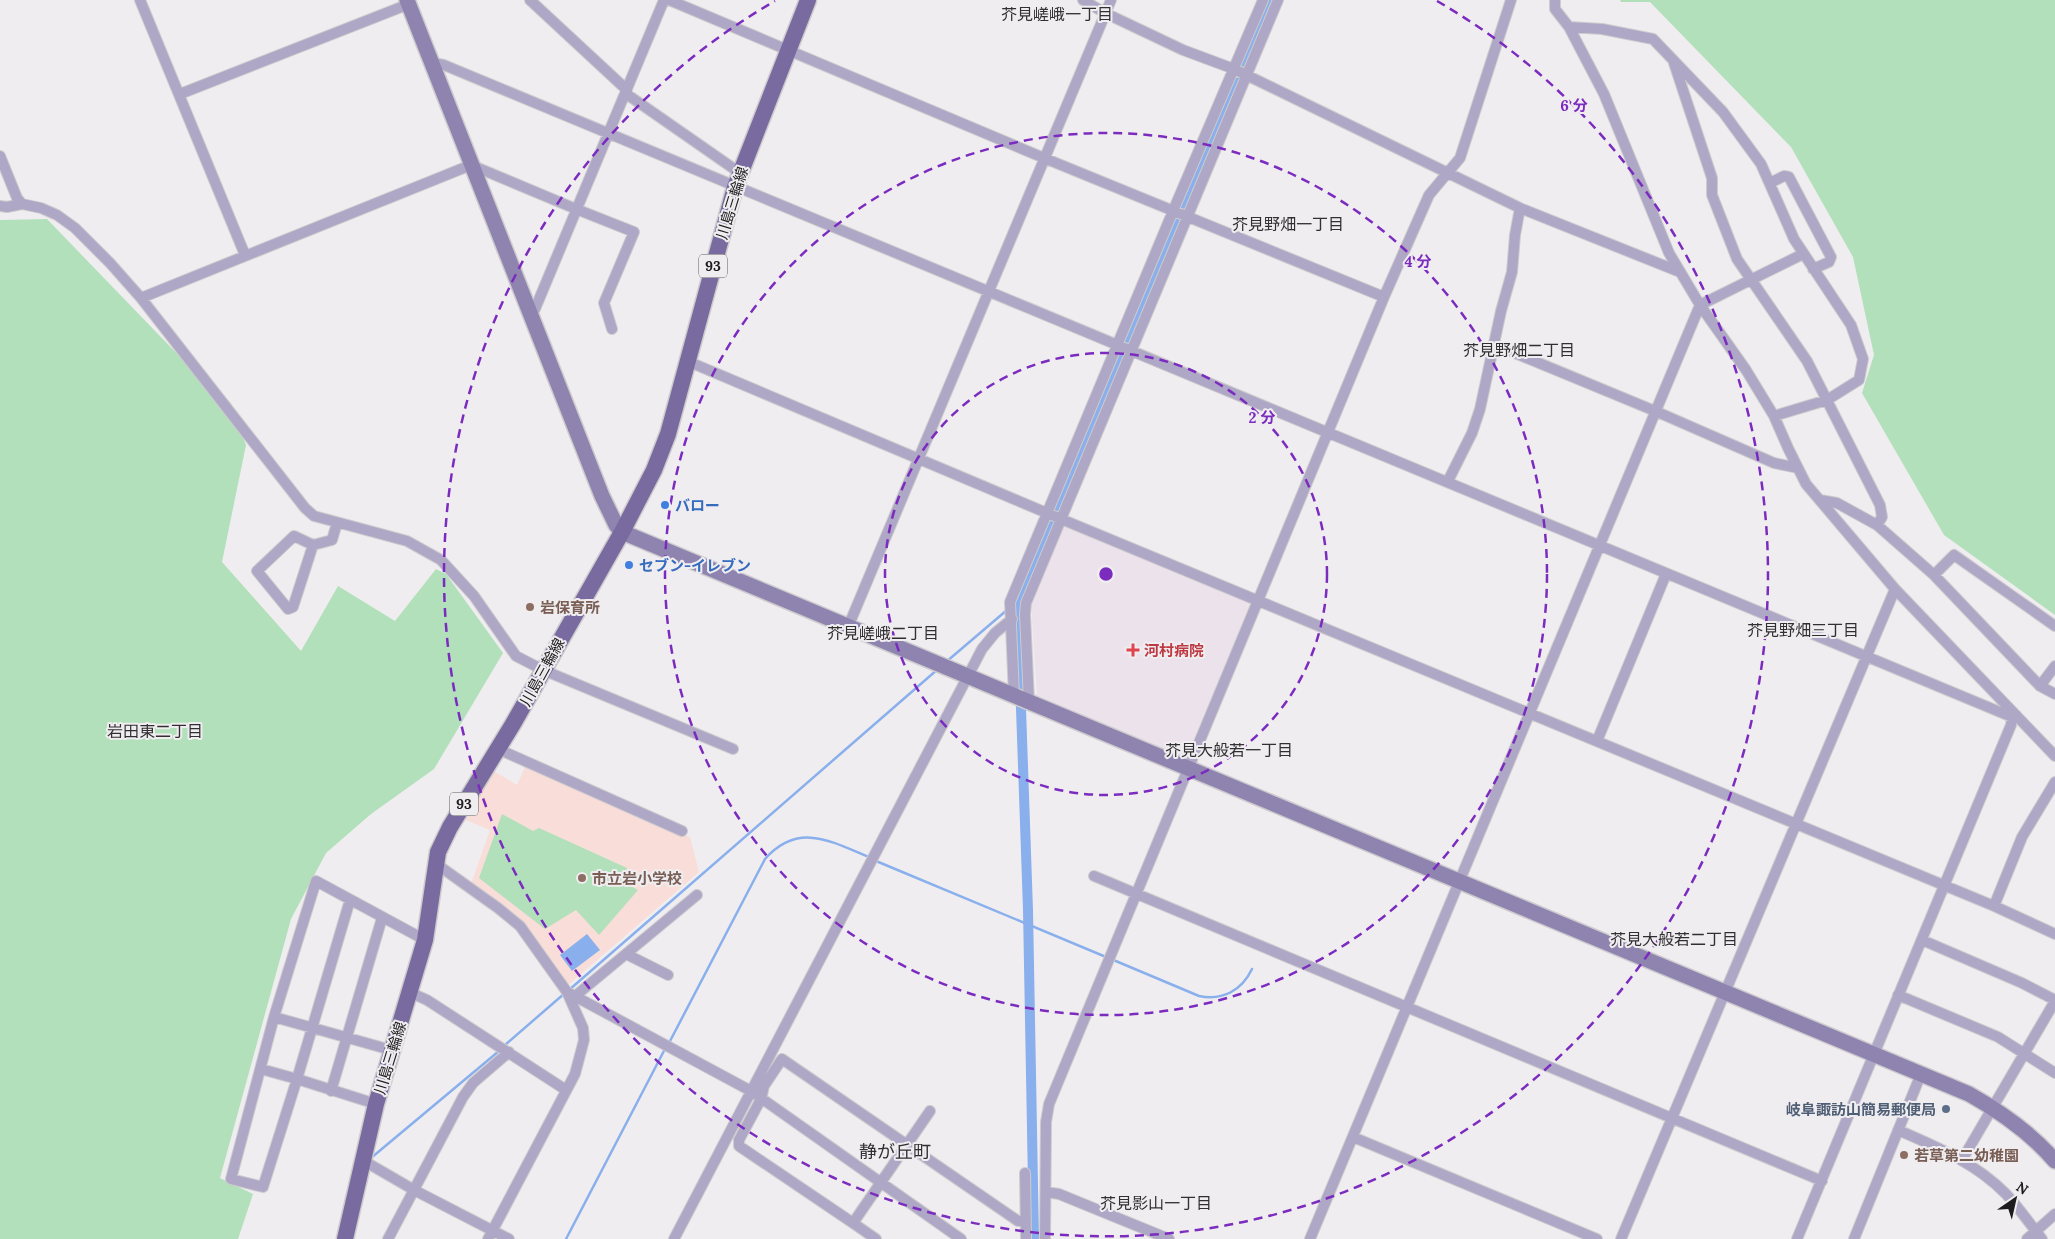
<svg xmlns="http://www.w3.org/2000/svg" width="2055" height="1239" viewBox="0 0 2055 1239" font-family="Lora,'Noto Sans JP',serif">
<rect width="100%" height="100%" fill="#f0edf0"/>
<path fill="#ece2eb" d="M 1064,525 L 1248,600 L 1251,604 L 1188,757 L 1184,758 L 1037,695 L 1031,603 L 1061,527 Z"/>
<path fill="#f8ddd8" d="M 525,767 L 690,837 L 699,872 L 567,986 L 526,926 L 471,884 L 490,830 L 461,818 L 492,770 L 517,785 Z"/>
<path fill="#b1e0ba" d="M 1620,0 L 2055,0 L 2055,615 L 1944,535 L 1862,393 L 1874,355 L 1853,257 L 1791,147 L 1650,2 L 1621,2 Z
M 47,219 L 185,362 L 231,403 L 246,445 L 222,562 L 301,651 L 338,586 L 395,621 L 436,569 L 446,574 L 503,653 L 434,769 L 371,814 L 326,853 L 291,919 L 220,1178 L 253,1194 L 238,1239 L 0,1239 L 0,220 Z
M 502,814 L 533,831 L 539,828 L 627,868 L 621,881 L 638,890 L 599,935 L 576,910 L 545,929 L 479,878 Z"/>
<path fill="#89b0ec" d="M 587,934 L 600,950 L 572,971 L 560,955 Z"/>
<g fill="none" stroke-linecap="round" stroke-linejoin="round">
<path stroke="#89b0ec" stroke-width="2.5" d="M 946,662 L 1007,610
M 876,861 L 1106,957
M 1111,959 L 1199,996 C 1223,1001 1242,990 1252,969
M 569,990 L 938,669
M 669,1043 L 765,859 C 799,821 832,842 871,858
M 505,1045 L 565,993
M 371,1158 L 499,1051
M 566,1239 L 666,1047"/>
<path stroke="#89b0ec" stroke-width="10" d="M 1034,1239 L 1028,910 L 1018,622 L 1019,603 L 1268,0"/>
<defs>
<path id="street" d="M 140,0 L 245,255
M 530,0 L 627,90
M 669,0 L 1044,158 L 1384,297
M 1083,0 L 1105,13 L 1183,50 L 1234,69 L 1520,208 L 1680,272
M 1555,0 L 1555,9 L 1569,27 L 1604,94 L 1669,253 L 1700,305 L 1746,370 L 1774,416 L 1788,448 L 1806,484 L 1895,589 L 2055,756
M 1569,27 L 1602,29 L 1653,39 L 1723,112 L 1761,164 L 1794,239 L 1851,325 L 1863,359 L 1859,380 L 1827,400 L 1774,416
M 433,63 L 444,65 L 2012,717 L 2016,715
M 1674,63 L 1712,178 L 1712,195 L 1737,259 L 1807,361 L 1880,505 L 1882,517 L 1877,525
M 625,93 L 740,173
M 180,94 L 409,4
M 0,156 L 17,198 L 22,204
M 1770,183 L 1784,176 L 1789,177 L 1831,257 L 1829,262 L 1813,269
M 0,206 L 7,207 L 22,204 L 41,208 L 57,215 L 75,228 L 110,263 L 141,298 L 305,508 L 314,516 L 407,541 L 441,560 L 474,596 L 516,656 L 543,670 L 733,749
M 141,298 L 471,165 L 576,209 L 634,232 L 604,303 L 612,329
M 531,313 L 535,309 L 664,0
M 1493,344 L 1655,411 L 1774,463 L 1798,468
M 687,361 L 1061,519 L 1994,906 L 2055,934
M 1448,481 L 1472,433 L 1480,409 L 1501,311 L 1512,272 L 1515,235 L 1520,208
M 1820,500 L 1837,503 L 1877,525 L 1934,575 L 2040,686 L 2055,694
M 313,545 L 294,536 L 257,571 L 288,609 L 293,607 L 313,545 L 332,540 L 337,523
M 1934,575 L 1954,555 L 2055,626
M 848,627 L 1111,0
M 2040,686 L 2055,666
M 1014,696 L 1010,602 L 1173,211 L 1263,0
M 1029,702 L 1025,614 L 1026,603 L 1278,0
M 1597,741 L 1666,574
M 498,749 L 682,831
M 435,863 L 498,908 L 520,926 L 567,992 L 583,1028 L 584,1040 L 575,1074 L 488,1239
M 1094,876 L 1822,1181
M 1994,906 L 2022,837 L 2055,782
M 1922,940 L 2022,983 L 2055,1000
M 626,954 L 668,975
M 409,992 L 427,1000 L 566,1090
M 567,992 L 751,1091 L 961,1239
M 1898,995 L 1998,1037 L 2055,1073
M 574,997 L 697,895
M 274,1017 L 391,1050
M 261,1069 L 297,1079 L 350,900
M 331,1091 L 382,918
M 376,1104 L 297,1079 L 263,1187 L 231,1179 L 274,1017 L 316,881 L 425,940
M 1898,1130 C 1937,1147 1976,1163 2006,1194 C 2019,1208 2030,1224 2042,1239
M 1353,1137 L 1597,1239
M 1962,1160 L 2055,1001
M 364,1161 L 414,1190 L 509,1239
M 1025,1173 L 1026,1239
M 1046,1192 L 1059,1194 L 1169,1239
M 853,1223 L 739,1146 L 739,1140 L 761,1099 L 764,1086 L 782,1059 L 1018,1221 L 1026,1221
M 388,1239 L 463,1097 L 473,1083 L 509,1052
M 674,1239 L 982,649 L 995,633 L 1012,619
M 876,1239 L 853,1223 L 930,1111
M 1045,1239 L 1046,1122 L 1049,1104 L 1384,297 L 1429,195 L 1460,158 L 1511,0
M 1310,1239 L 1700,305 L 1803,254
M 1621,1239 L 1895,589
M 1797,1239 L 2011,725 L 2012,717
M 1854,1239 L 1921,1074
M 2027,1239 L 2055,1214"/>
<path id="secondary" d="M 407,0 L 602,496 L 616,525 L 622,532 L 1969,1094 C 2001,1112 2031,1133 2055,1161"/>
<path id="primary" d="M 345,1239 L 376,1104 L 425,940 L 438,852 L 450,827 L 513,724 L 622,532 L 654,470 L 668,434 L 735,187 L 808,0"/>
</defs>
<use href="#street" stroke="#cecbce" stroke-width="12"/>
<use href="#secondary" stroke="#cecbce" stroke-width="18"/>
<use href="#primary" stroke="#cecbce" stroke-width="19"/>
<use href="#street" stroke="#aea7c5" stroke-width="10"/>
<use href="#secondary" stroke="#8f84b0" stroke-width="15"/>
<use href="#primary" stroke="#796ba0" stroke-width="16"/>
</g>
<g fill="none" stroke="#7b2cbf" stroke-width="2.5" stroke-dasharray="9 6">
<circle cx="1106" cy="574" r="221"/>
<circle cx="1106" cy="574" r="441"/>
<path d="M1437 1A662 662 0 1 1 775 1"/>
</g>
<g fill="#3f7fe0" stroke="#f0edf0" stroke-width="2">
<circle cx="665" cy="505" r="5"/>
<circle cx="629" cy="565" r="5"/>
</g>
<g fill="#8d6e63" stroke="#f0edf0" stroke-width="2">
<circle cx="530" cy="607" r="5"/>
<circle cx="582" cy="878" r="5"/>
<circle cx="1904" cy="1155" r="5"/>
</g>
<path fill="#e0444e" stroke="#f0edf0" stroke-width="2" d="M1130.5 642.5h5v5h5v5h-5v5h-5v-5h-5v-5h5z"/>
<circle fill="#5c6f8a" stroke="#f0edf0" stroke-width="2" cx="1946" cy="1109" r="5"/>
<g text-anchor="middle" dominant-baseline="central" stroke-width="4" stroke-linejoin="round" paint-order="stroke">
<g fill="#f0edf0" stroke="#5c5a5c" stroke-width="1">
<rect x="699" y="254.5" width="28" height="23" rx="4"/>
<rect x="450" y="792.5" width="28" height="23" rx="4"/>
</g>
<g font-size="14" font-weight="bold" fill="#1d1b1d">
<text x="713" y="266">93</text>
<text x="464" y="804">93</text>
</g>
<g font-size="15" fill="#1d1b1d" stroke="#f0edf0">
<text transform="translate(732 203) rotate(-73)">川島三輪線</text>
<text transform="translate(542 672) rotate(-61)">川島三輪線</text>
<text transform="translate(390 1058) rotate(-73)">川島三輪線</text>
</g>
<g font-size="15" font-weight="bold" fill="#366cbe" stroke="#f0edf0" text-anchor="start">
<text x="675" y="505">バロー</text>
<text x="639" y="565">セブン-イレブン</text>
</g>
<g font-size="15" font-weight="bold" fill="#785e54" stroke="#f0edf0" text-anchor="start">
<text x="540" y="607">岩保育所</text>
<text x="592" y="878">市立岩小学校</text>
<text x="1914" y="1155">若草第二幼稚園</text>
</g>
<g font-size="15" font-weight="bold" fill="#be3a42" stroke="#f0edf0" text-anchor="start">
<text x="1144" y="650">河村病院</text>
</g>
<g font-size="15" font-weight="bold" fill="#4e5e75" stroke="#f0edf0" text-anchor="end">
<text x="1936" y="1109">岐阜諏訪山簡易郵便局</text>
</g>
<g font-size="16" fill="#322f32" stroke="#f0edf0">
<text x="1057" y="14">芥見嵯峨一丁目</text>
<text x="1288" y="224">芥見野畑一丁目</text>
<text x="1519" y="350">芥見野畑二丁目</text>
<text x="1803" y="630">芥見野畑三丁目</text>
<text x="883" y="633">芥見嵯峨二丁目</text>
<text x="155" y="731">岩田東二丁目</text>
<text x="1229" y="750">芥見大般若一丁目</text>
<text x="1674" y="939">芥見大般若二丁目</text>
<text x="1156" y="1203">芥見影山一丁目</text>
</g>
<g font-size="18" fill="#322f32" stroke="#f0edf0">
<text x="895" y="1151">静が丘町</text>
</g>
</g>
<circle cx="1106" cy="574" r="8" fill="#7b2cbf" stroke="#f0edf0" stroke-width="2.5"/>
<g font-size="15" text-anchor="middle" font-weight="bold" fill="#7b2cbf" stroke="#f0edf0" stroke-width="4" stroke-linejoin="round" paint-order="stroke">
<text x="1574" y="111">6 分</text>
<text x="1418" y="267">4 分</text>
<text x="1262" y="423">2 分</text>
</g>
<g transform="translate(2015 1199) rotate(34)" stroke="#f0edf0" stroke-width="4" paint-order="stroke">
<path d="M0-4L9 19L0 12L-9 19Z" fill="#1d1b1d"/>
<text y="-8" font-size="14" font-weight="bold" text-anchor="middle" fill="#1d1b1d">N</text>
</g>
</svg>
